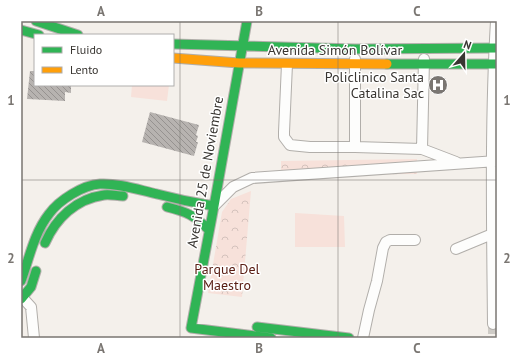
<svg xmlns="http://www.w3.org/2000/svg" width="518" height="359" viewBox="0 0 518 359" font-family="'PT Sans',sans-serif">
<defs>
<pattern id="park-crowns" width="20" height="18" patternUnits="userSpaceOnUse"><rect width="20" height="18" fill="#f7e1da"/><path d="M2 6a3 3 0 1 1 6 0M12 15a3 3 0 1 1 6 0" fill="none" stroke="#d4c2bc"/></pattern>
<pattern id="building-back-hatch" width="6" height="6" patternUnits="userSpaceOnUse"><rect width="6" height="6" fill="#b7b3b0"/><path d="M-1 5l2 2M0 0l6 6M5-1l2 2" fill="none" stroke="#969290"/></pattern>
</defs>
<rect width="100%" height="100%" fill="#f4f0eb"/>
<path fill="#f7e1da" d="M 132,85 L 169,85 L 167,101 L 131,97 Z
M 295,213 L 344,216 L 345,247 L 295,247 Z"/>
<path fill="url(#park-crowns)" d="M 417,159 L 417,174 L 281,175 L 281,161 Z
M 251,191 L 242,297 L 208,293 L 222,212 L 231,199 Z"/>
<path fill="url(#building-back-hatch)" d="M 30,71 L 35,71 L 35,85 L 71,85 L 71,93 L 65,92 L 65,101 L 27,99 Z
M 150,112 L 199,125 L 196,135 L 198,136 L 196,142 L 198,142 L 194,156 L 142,142 Z"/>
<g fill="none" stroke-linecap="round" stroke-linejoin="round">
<path stroke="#cecbc6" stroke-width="10" stroke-dasharray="10 5" stroke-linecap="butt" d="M 493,324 L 493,338"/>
<defs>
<path id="street" d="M 287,64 L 284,132 L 284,137 L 290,145 L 310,147 L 355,147 L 355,59
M 355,147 L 422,149 L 424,59
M 422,149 L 456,162
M 214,206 L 233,187 L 252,178 L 497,161
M 456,249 L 497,232
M 21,296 L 31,307 L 34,338
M 493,324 C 492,223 490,122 496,21
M 363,338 L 369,310 L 377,281 L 383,248 L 386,242 L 390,240 L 415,240"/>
<path id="fast" d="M 36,21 L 78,35
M 21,30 L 39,35
M 173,44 L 355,49 L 497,48
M 387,64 L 497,64
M 214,206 L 247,21
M 167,207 C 187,212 194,215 209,230
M 45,243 C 56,218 76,199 104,195 C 110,194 117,196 123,196
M 21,281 C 29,259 34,233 49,214 C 59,200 83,185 100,184 C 119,183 139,190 157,194 C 176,199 195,203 214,206 L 191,328 L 271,338
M 21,299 L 31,287 L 36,271
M 257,327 L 349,338"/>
<path id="slow" d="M 173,58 L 239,63 L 387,64"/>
</defs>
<use href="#street" stroke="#b1aeaa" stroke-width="12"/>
<use href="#fast" stroke="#b1aeaa" stroke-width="11"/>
<use href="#slow" stroke="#b1aeaa" stroke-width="11"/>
<use href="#street" stroke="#fdfdfc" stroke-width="10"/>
<use href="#fast" stroke="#30b455" stroke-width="9"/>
<use href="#slow" stroke="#ff9f0a" stroke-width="9"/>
</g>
<path fill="none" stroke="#7a7672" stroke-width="1" stroke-opacity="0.55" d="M 180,21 L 180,338M 338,21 L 338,338M 21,180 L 497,180"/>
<defs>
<symbol id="hospital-disc" viewBox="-11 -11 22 22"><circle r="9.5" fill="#7a7672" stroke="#fff"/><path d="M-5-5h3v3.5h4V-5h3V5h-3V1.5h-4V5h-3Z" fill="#fff"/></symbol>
</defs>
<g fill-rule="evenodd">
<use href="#hospital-disc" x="427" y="74" width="22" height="22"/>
</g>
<g text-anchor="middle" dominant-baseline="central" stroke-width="3" stroke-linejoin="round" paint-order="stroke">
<g font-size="14" fill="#383531" stroke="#fff">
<text x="335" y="50">Avenida Simón Bolívar</text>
<text transform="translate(205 172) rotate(-80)">Avenida 25 de Noviembre</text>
</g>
<g font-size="14" fill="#383531" stroke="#fff" text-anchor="end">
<text x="424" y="77">Policlinico Santa<tspan x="424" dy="16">Catalina Sac</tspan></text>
</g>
<g font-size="14" fill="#581c12" stroke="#fff">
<text x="227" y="269">Parque Del<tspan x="227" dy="16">Maestro</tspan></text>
</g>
</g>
<rect width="518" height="359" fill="none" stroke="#ffffff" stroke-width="44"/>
<rect x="34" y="34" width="140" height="52" fill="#ffffff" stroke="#afaead"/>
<rect x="42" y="47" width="20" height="6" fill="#30b455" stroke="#afaead"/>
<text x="70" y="54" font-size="12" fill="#383531">Fluido</text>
<rect x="42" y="67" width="20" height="6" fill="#ff9f0a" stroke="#afaead"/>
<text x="70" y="74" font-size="12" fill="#383531">Lento</text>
<g transform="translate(464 54) rotate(20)" stroke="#ffffff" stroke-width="3" paint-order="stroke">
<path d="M0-3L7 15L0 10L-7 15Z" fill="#383531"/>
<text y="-6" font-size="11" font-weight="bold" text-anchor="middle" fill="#383531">N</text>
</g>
<rect x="22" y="22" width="474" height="315" fill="none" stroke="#7a7672" stroke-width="1.5"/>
<g font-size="13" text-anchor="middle" font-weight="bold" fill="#7a7672">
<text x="101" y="16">A</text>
<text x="259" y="16">B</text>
<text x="417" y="16">C</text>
<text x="11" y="105">1</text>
<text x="507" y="105">1</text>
<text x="11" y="263">2</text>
<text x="507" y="263">2</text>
<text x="101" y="353">A</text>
<text x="259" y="353">B</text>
<text x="417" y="353">C</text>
</g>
</svg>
